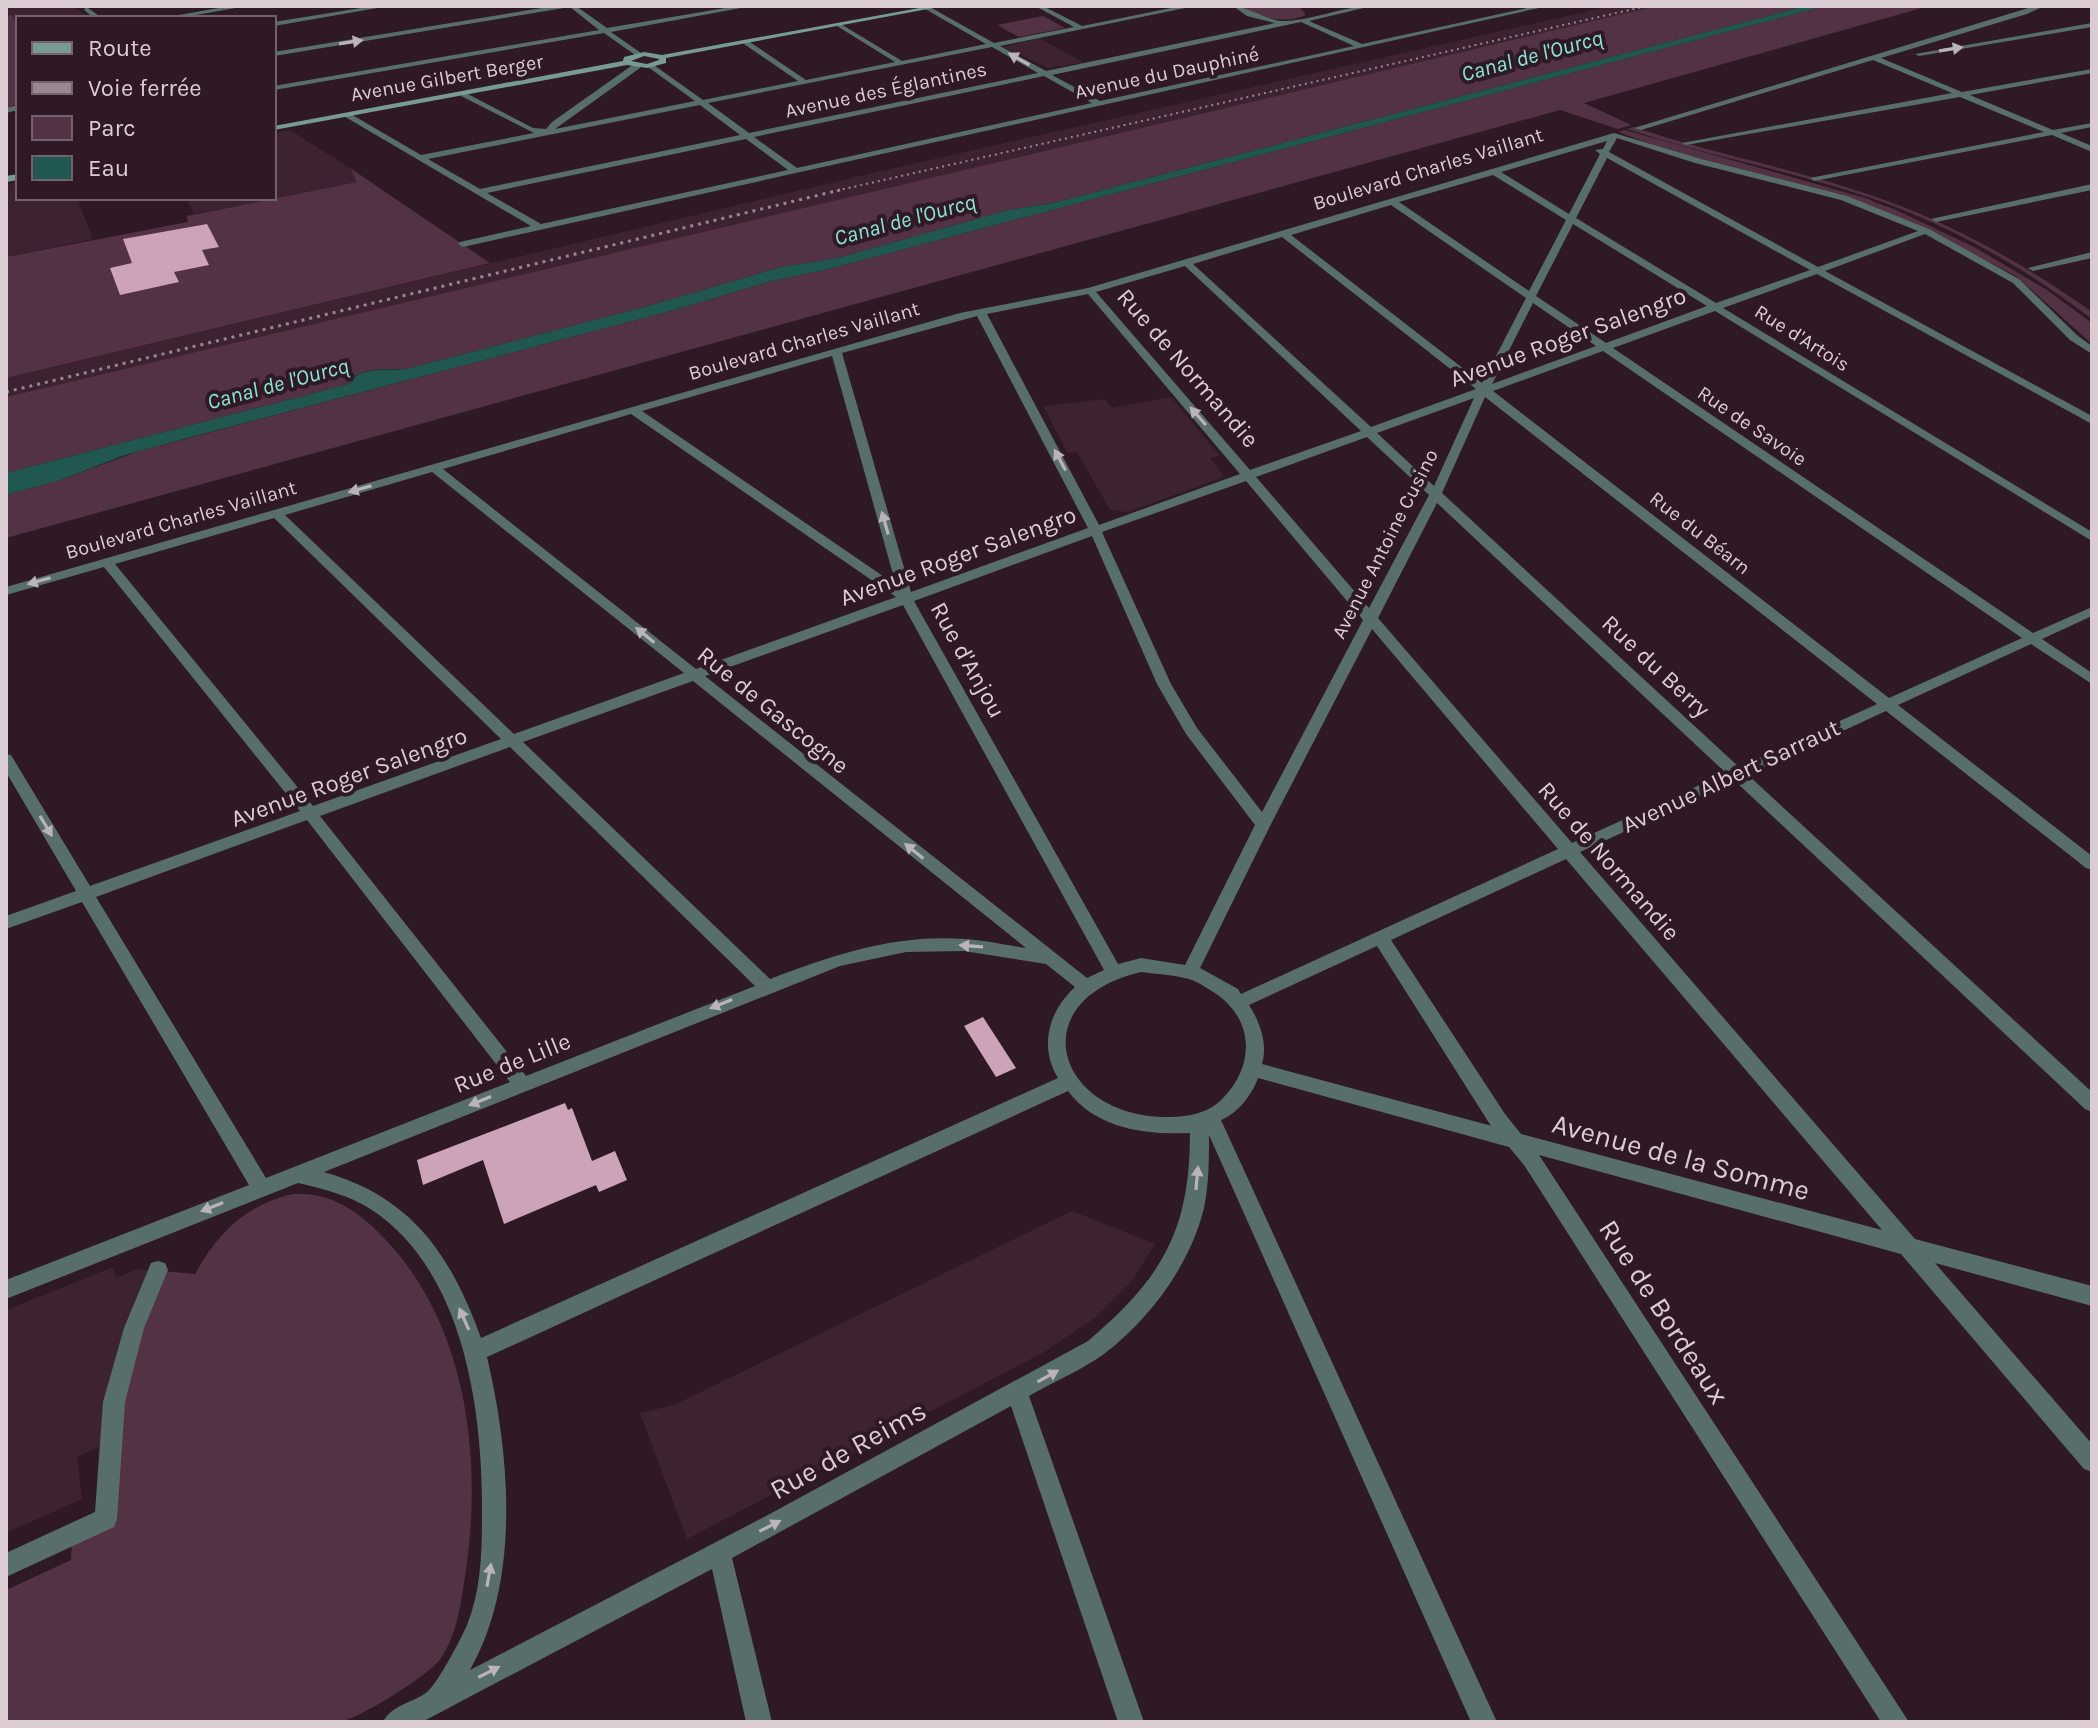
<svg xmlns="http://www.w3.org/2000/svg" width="2098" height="1728" viewBox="0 0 2098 1728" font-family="Karla,sans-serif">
<rect width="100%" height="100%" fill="#2e1925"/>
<path fill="#3d2332" d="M 6,6 L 71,6 L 91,18 L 18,18 L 18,28 L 6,20 Z
M 1611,6 L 1656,6 L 6,397 L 6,378 L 877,172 Z
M 1039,38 L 1084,63 L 1048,68 L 1003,47 Z
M 290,130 L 350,168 L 358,182 L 194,214 L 186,198 L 274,198 L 274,133 Z
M 18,182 L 18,198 L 77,198 L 93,239 L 6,257 L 6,185 Z
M 1171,397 L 1220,456 L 1210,458 L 1224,477 L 1128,512 L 1110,510 L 1077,452 L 1068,453 L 1043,406 L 1105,399 L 1112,408 Z
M 1072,1211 L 1155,1244 L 1132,1281 L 1096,1317 L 1046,1351 L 687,1539 L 640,1413 L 674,1405 Z
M 113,1267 L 116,1278 L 138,1269 L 150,1271 L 109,1442 L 77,1457 L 82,1499 L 6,1533 L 6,1310 Z"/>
<path fill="#533245" d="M 1241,6 L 1299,6 L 1306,15 C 1287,24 1258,19 1241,6 Z
M 1656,6 L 1806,6 L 1053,203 L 1008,210 L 838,258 L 781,267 L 648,306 L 406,369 C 387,370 359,365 349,384 L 6,473 L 6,397 Z
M 1825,6 L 1929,6 L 1584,103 L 1631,125 L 1618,129 L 1560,110 L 6,538 L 6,495 L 58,481 L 136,452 L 674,310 L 768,282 L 829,269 Z
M 12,15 L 18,27 L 18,104 L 6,108 L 6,16 Z
M 1043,16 L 1065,28 L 1019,37 L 997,25 Z
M 1633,127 C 1717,155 1806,171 1890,202 C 1961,228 2030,268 2092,312 L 2092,319 C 2027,269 1951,226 1874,199 C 1793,171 1708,156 1627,129 Z
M 1625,130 L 1869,199 L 1919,225 L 1855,200 L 1670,151 L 1618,132 Z
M 350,168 L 490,263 L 6,378 L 6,257 L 188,222 L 187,216 L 357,182 Z
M 1871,201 L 1894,209 L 1974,247 L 2047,290 L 2092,323 L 2092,344 L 2016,276 Z
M 293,1194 C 327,1192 354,1208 378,1232 C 469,1320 484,1464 464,1583 C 460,1609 456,1636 441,1658 C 430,1675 360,1718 340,1722 C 315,1727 270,1722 243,1722 C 164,1722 85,1722 6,1722 L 6,1590 L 71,1560 L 72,1540 L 112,1523 L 123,1389 L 162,1271 L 195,1274 C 218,1233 245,1205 293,1194 Z"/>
<path fill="#205750" d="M 1806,6 L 1825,6 L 829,269 L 768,282 L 674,310 L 195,436 L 125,455 L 58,481 L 6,495 L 6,473 L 349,384 C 360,365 386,371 406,369 L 648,306 L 781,267 L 838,258 L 1008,210 L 1053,203 Z"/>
<path fill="#cda3ba" d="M 207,224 L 219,247 L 202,250 L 209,265 L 174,272 L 179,282 L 120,295 L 110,268 L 132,263 L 123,239 Z
M 983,1017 L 1016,1068 L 996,1077 L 964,1026 Z
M 565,1103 L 568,1110 L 572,1108 L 592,1161 L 615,1151 L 627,1180 L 599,1192 L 596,1185 L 504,1224 L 483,1160 L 423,1185 L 417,1160 Z"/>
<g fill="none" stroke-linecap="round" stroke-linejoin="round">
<path fill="#586e6a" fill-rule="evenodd" d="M 230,6 L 247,6 L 179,18 L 162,18 Z
M 373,6 L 389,6 L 274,26 L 274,22 Z
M 554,6 L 576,6 L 607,28 L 737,6 L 752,6 L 611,32 L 641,53 L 638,57 L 604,33 L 274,90 L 274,86 L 599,30 L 570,7 L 274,56 L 274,52 Z
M 920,6 L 928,6 L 994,43 L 1074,27 L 1035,6 L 1043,6 L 1082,26 L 1181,6 L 1195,6 L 1000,46 L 1046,71 L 1275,23 L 1247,16 L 1233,6 C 1247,6 1269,22 1285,21 C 1315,20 1343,6 1372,6 L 1309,21 L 1362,44 L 1536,6 L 1548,6 L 463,247 L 458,244 L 460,242 L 531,226 L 342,115 L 349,113 L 421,155 L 534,133 L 461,96 L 464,92 L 533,128 L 546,129 L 552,122 L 634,64 L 640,64 L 640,68 L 555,129 L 695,101 L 648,67 L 651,63 L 703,100 L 798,81 L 744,44 L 747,40 L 806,80 L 895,62 L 837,26 L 839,23 L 902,61 L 986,44 ZM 1301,22 L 1354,46 L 1100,101 L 1052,75 ZM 992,47 L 1038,73 L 749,133 L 708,103 ZM 1044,76 L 1092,103 L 797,168 L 754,137 ZM 700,105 L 740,135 L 480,189 L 428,159 ZM 746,139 L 788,170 L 541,224 L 487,193 Z
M 2035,6 L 2044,6 L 2027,14 L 1881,58 L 1962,92 L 2092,69 L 2092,73 L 1970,95 L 2053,130 L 2092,123 L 2092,127 L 2061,133 L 2092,146 L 2092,152 L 2052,135 L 1814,181 L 1810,178 L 2044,132 L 1960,97 L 1686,145 L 1682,143 L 1952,93 L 1873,60 L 1641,130 L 1634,128 Z
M 86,7 L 88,8 L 102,18 L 94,18 L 84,10 Z
M 2092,23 L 2092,27 L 1919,56 L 1915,54 Z
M 18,105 L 18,110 L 6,113 L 6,108 Z
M 1614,133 L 1701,159 L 1847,196 L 1929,229 L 2019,279 L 2078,336 L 2092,346 L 2092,354 L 2070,340 L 2013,283 L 1925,234 L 1825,271 L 2092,416 L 2092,424 L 1817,274 L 1723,308 L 2092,532 L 2092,541 L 1715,311 L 1613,348 L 2033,633 L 2092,607 L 2092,616 L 2042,639 L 2092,673 L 2092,684 L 2031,644 L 1898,705 L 2092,856 L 2092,870 L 2086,868 L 1886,711 L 1748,775 L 2092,1092 L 2092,1112 L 2085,1109 L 1735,781 L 1580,852 L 1915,1239 L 2092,1286 L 2092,1306 L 1935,1263 L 2092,1444 L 2092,1472 L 2084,1469 L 1901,1254 L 1539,1155 L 1909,1722 L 1881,1722 L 1524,1165 L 1509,1147 L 1258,1078 C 1252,1095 1237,1114 1221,1120 L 1497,1722 L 1471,1722 L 1209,1135 C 1209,1159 1209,1184 1204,1208 C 1190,1265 1150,1319 1104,1354 C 1082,1370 1053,1382 1029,1396 L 1144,1722 L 1118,1722 L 1011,1406 L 732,1558 L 772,1722 L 746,1722 L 712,1569 L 422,1722 L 383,1722 C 391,1705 413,1703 427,1692 C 437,1684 461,1639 467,1625 C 483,1586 482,1541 482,1499 C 481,1401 461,1269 372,1210 C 349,1195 324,1189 298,1183 L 6,1299 L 6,1280 L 249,1185 L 82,902 L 6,929 L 6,916 L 76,891 L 6,772 L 6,754 L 11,755 L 90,886 L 300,811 L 104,567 L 6,595 L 6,587 L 960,313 L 1088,288 ZM 1617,138 L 1695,163 L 1841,200 L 1918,231 L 1818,267 L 1609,152 ZM 1607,141 L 1603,149 L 1595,150 L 1600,154 L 1569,214 L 1501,172 ZM 1607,158 L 1810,270 L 1716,303 L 1576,218 ZM 1493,175 L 1566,220 L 1529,291 L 1399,202 ZM 1391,205 L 1526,298 L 1482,383 L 1291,235 ZM 1573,224 L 1707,306 L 1606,343 L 1536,296 ZM 1282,237 L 1476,389 L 1371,427 L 1193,264 ZM 1185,266 L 1361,431 L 1250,470 L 1096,292 ZM 1088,294 L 1240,474 L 1099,525 L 987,314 ZM 1533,303 L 1596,346 L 1492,384 ZM 977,316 L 1088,528 L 911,592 L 842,353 ZM 1603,351 L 2022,638 L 1889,698 L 1493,391 ZM 832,356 L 896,585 L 642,411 ZM 1485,397 L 1877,704 L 1739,767 L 1442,493 ZM 1474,398 L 1434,486 L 1377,433 ZM 631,414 L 896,597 L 696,669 L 443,469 ZM 1367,437 L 1429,495 L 1369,608 L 1256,477 ZM 432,472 L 684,673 L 514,734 L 285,515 ZM 1246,481 L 1363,620 L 1262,812 L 1197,728 L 1171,684 L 1102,532 ZM 1437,503 L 1726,773 L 1572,843 L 1378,618 ZM 274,518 L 501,739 L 313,806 L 115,564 ZM 1092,536 L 1157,684 L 1186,734 L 1255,825 L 1185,965 L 1141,958 L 1118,964 L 914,601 ZM 903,605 L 1104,970 L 1087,978 L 705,676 ZM 1372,629 L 1558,849 L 1241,994 L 1238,989 L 1200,968 L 1271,824 ZM 693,681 L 1026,948 C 1005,945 984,940 964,939 C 895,934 833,955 770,979 L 523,742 ZM 510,747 L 755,986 L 526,1076 L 320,816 ZM 307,820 L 510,1082 L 266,1178 L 96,897 ZM 1566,859 L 1882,1230 L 1521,1134 L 1505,1114 L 1391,940 ZM 1377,946 L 1491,1126 L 1492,1126 L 1262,1064 C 1268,1044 1260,1022 1249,1005 ZM 964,951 L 1046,964 L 1075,987 C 1048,1012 1039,1047 1058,1078 L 481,1338 C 451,1255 412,1197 324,1172 L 840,966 L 906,952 ZM 1141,972 C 1157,974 1174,975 1189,979 C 1196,981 1204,986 1210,990 C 1253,1015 1257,1062 1224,1097 C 1208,1115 1186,1117 1163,1117 C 1055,1114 1022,1000 1141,972 ZM 1068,1091 C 1096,1129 1146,1135 1190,1133 C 1190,1231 1162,1278 1088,1341 L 766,1516 L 470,1670 C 521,1580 510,1455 487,1357 Z
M 2092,184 L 2092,190 L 1936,222 L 1931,219 Z
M 2092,252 L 2092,258 L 2033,271 L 2028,268 Z
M 158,1261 L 165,1263 L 168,1270 L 144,1328 L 125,1402 L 117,1519 L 114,1527 L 6,1577 L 6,1553 L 95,1512 L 103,1402 L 124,1328 L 151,1263 Z"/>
<path fill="#779a94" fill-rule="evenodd" d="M 930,6 L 944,6 L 666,58 L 666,63 L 647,68 L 627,65 L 274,130 L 274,126 L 623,61 L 624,57 L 644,52 L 662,55 ZM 644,56 L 659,59 L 659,60 L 647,64 L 631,61 Z
M 18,174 L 18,180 L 6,182 L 6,176 Z"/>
<path stroke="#988790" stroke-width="2" stroke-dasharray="2 4" stroke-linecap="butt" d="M 831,192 L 1647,6"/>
<path stroke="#988790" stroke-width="3" stroke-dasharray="3 5" stroke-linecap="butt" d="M 6,392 L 840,190"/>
</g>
<defs><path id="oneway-solid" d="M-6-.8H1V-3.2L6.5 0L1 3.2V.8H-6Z" transform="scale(2)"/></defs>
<g fill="#bab4ba">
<use href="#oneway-solid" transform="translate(351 42) rotate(-9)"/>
<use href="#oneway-solid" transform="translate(1951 49) rotate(-9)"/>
<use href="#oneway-solid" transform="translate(1019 59) rotate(-151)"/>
<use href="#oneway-solid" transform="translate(1198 416) rotate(-131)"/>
<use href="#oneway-solid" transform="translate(1060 460) rotate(-118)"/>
<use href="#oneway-solid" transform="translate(360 489) rotate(164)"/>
<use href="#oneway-solid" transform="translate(885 523) rotate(-106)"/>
<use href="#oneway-solid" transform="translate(39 581) rotate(164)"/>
<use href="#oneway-solid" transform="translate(645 635) rotate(-141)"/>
<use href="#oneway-solid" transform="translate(46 826) rotate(59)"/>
<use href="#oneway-solid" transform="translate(914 851) rotate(-141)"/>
<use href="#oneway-solid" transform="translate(971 946) rotate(-176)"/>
<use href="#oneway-solid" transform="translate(721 1004) rotate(158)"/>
<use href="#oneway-solid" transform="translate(480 1101) rotate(158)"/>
<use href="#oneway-solid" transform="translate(1197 1178) rotate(-85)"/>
<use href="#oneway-solid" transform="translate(212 1207) rotate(158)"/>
<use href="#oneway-solid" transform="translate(464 1319) rotate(-114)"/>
<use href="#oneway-solid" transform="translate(1048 1376) rotate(-29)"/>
<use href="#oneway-solid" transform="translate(770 1526) rotate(-27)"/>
<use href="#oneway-solid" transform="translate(489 1575) rotate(-80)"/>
<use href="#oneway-solid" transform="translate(489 1672) rotate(-27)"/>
</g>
<g text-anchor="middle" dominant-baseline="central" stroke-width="8" stroke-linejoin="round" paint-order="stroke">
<g font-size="20" fill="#dbccd4" stroke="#2e1925">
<text transform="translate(1167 73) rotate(-12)">Avenue du Dauphiné</text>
<text transform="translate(447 78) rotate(-10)">Avenue Gilbert Berger</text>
<text transform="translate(886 90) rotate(-12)">Avenue des Églantines</text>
<text transform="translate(1428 169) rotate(-17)">Boulevard Charles Vaillant</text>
<text transform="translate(1802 338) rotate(32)">Rue d'Artois</text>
<text transform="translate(804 341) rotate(-16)">Boulevard Charles Vaillant</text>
<text transform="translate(1752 426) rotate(34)">Rue de Savoie</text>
<text transform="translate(181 520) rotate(-16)">Boulevard Charles Vaillant</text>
<text transform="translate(1700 533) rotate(38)">Rue du Béarn</text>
<text transform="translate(1385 544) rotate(-63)">Avenue Antoine Cusino</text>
</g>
<g font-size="22" font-style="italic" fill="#8ae4d7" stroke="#2e1925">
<text transform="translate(1532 56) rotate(-15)">Canal de l'Ourcq</text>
<text transform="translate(905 220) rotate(-15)">Canal de l'Ourcq</text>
<text transform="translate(278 384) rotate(-15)">Canal de l'Ourcq</text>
</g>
<g font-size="24" fill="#dbccd4" stroke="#2e1925">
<text transform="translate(1568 337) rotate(-20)">Avenue Roger Salengro</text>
<text transform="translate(1188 368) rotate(49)">Rue de Normandie</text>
<text transform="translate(958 556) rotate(-20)">Avenue Roger Salengro</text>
<text transform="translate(968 660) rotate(61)">Rue d'Anjou</text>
<text transform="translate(1656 666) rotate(43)">Rue du Berry</text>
<text transform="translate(773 710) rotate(39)">Rue de Gascogne</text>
<text transform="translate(1731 776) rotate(-25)">Avenue Albert Sarraut</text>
<text transform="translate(349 777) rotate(-20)">Avenue Roger Salengro</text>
<text transform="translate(1609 861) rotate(49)">Rue de Normandie</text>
<text transform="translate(512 1063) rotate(-22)">Rue de Lille</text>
</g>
<g font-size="28" fill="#dbccd4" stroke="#2e1925">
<text transform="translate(1681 1157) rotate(15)">Avenue de la Somme</text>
<text transform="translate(1664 1312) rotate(57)">Rue de Bordeaux</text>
<text transform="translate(848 1450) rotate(-29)">Rue de Reims</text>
</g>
</g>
<rect width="2098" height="1728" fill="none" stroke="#dbccd4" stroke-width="16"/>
<rect x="16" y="16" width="260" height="184" fill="#2e1925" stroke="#73616b" stroke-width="2"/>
<rect x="32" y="42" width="40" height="12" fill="#779a94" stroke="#73616b" stroke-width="2"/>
<text x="88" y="56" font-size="24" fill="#dbccd4">Route</text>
<rect x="32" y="82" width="40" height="12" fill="#988790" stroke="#73616b" stroke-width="2"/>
<text x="88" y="96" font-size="24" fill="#dbccd4">Voie ferrée</text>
<rect x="32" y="116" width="40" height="24" fill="#533245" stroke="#73616b" stroke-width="2"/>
<text x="88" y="136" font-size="24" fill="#dbccd4">Parc</text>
<rect x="32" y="156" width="40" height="24" fill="#205750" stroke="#73616b" stroke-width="2"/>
<text x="88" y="176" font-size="24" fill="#dbccd4">Eau</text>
</svg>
